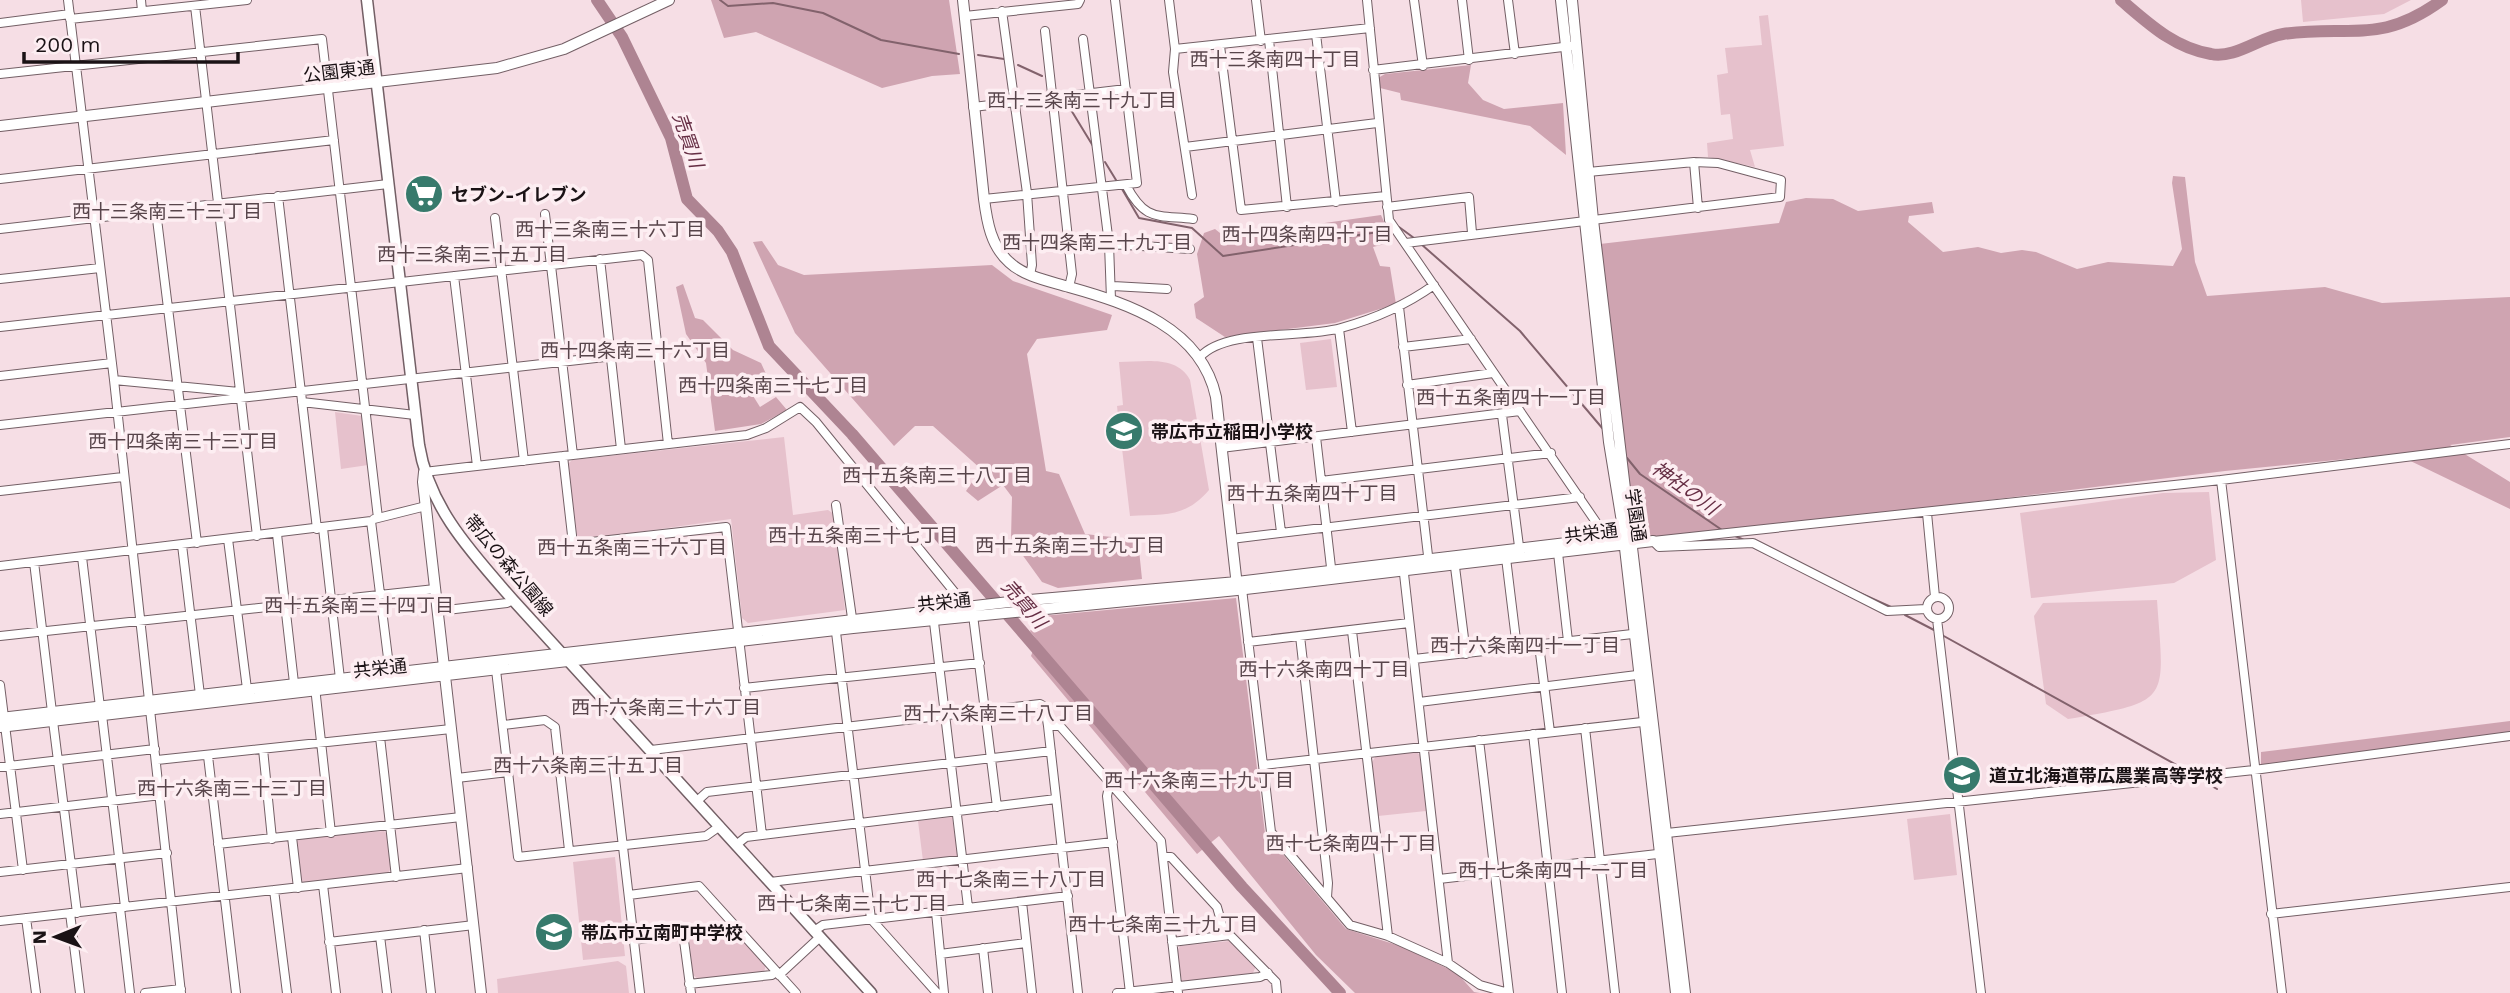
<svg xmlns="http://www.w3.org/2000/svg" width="2510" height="993" viewBox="0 0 2510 993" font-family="'Work Sans','Noto Sans JP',sans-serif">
<rect width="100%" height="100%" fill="#f6dee5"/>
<path fill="#e6c1cc" d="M 2301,0 L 2411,0 L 2384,14 L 2303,22 Z
M 1768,15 L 1784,146 L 1750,150 L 1755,167 L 1708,157 L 1707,143 L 1733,139 L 1730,114 L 1721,115 L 1717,75 L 1728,73 L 1725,48 L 1762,45 L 1759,16 Z
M 1331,339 L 1337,387 L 1306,390 L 1300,343 Z
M 1119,362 C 1145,362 1177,355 1190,380 L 1209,490 C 1185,518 1165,514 1130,516 L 1117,406 L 1123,405 Z
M 335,412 L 362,416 L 368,465 L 341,469 Z
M 784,437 L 793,515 L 828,510 L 834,514 L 845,610 L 748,623 L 742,618 L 731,519 L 582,540 L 577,535 L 568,464 L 572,460 Z
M 2209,492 L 2216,560 L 2174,583 L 2031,598 L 2020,513 L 2163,493 Z
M 2157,600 C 2164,702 2173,701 2068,719 L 2046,704 L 2034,616 L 2043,603 Z
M 1415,751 L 1420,755 L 1426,811 L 1378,816 L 1372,762 L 1376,756 Z
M 1950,814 L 1957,875 L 1914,880 L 1907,819 Z
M 952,817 L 958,856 L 923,861 L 918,821 Z
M 384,831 L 387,834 L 392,867 L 388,873 L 304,883 L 301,879 L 296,843 L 299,839 Z
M 615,857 L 625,956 L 583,960 L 573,862 Z
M 734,930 L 766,965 L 764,972 L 698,979 L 693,975 L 689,937 Z
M 1229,941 L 1256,966 L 1253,973 L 1182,982 L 1177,951 L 1180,946 Z
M 618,961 L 626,966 L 629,993 L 498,993 L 497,979 Z"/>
<path fill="#cfa4b1" d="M 711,0 L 949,0 L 960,74 L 932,76 L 882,88 L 756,32 L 724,38 Z
M 1471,65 L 1468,83 L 1483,100 L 1504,109 L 1563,103 L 1566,155 L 1530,126 L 1401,100 L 1400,93 L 1380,88 L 1378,78 L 1385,74 Z
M 2173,176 L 2185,177 L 2195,262 L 2207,296 L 2325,287 L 2382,303 L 2510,297 L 2510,437 L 2450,445 L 2510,482 L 2510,509 L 2396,454 L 2225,471 L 1932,507 L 1644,538 L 1634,532 L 1600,244 L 1779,223 L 1786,202 L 1806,198 L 1833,199 L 1858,211 L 1932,202 L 1934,213 L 1909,216 L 1908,222 L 1943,252 L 1978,247 L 2001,253 L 2022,250 L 2036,252 L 2077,269 L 2108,262 L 2173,266 L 2182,249 L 2172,183 Z
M 1381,215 L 1393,242 L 1373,247 L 1380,266 L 1390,267 L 1396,304 L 1335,323 L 1225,337 L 1196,318 L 1194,304 L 1204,297 L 1197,254 L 1204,233 L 1215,229 L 1225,237 Z
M 762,241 L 778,265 L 804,275 L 992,265 L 1013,281 L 1112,315 L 1107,330 L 1037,339 L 1027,354 L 1046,471 L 1059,474 L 1085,534 L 1138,540 L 1142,579 L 1058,588 L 1042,582 L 1011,539 L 1012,497 L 1003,485 L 978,501 L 966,491 L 981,469 L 933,426 L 915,426 L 894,446 L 795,333 L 753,242 Z
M 683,284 L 695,318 L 703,320 L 733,350 L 761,363 L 767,376 L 750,391 L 760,407 L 776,397 L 787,410 L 761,424 L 715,431 L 706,363 L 686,334 L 676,287 Z
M 1236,598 L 1265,833 L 1346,929 L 1400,946 L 1457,973 L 1474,992 L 1480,993 L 1355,993 L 1316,955 L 1219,836 L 1197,854 L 1031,656 L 1037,640 L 1030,631 L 1042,616 Z
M 2510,721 L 2510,741 L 2261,770 L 2261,752 Z"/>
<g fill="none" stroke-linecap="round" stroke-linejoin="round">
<path stroke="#82626c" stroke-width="2" d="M 720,0 L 728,6 L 773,3 L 823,13 L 881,40 L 959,54
M 978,55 L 1004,59
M 1018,65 L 1042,76
M 1068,105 L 1093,146
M 1105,162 L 1116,180
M 1122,189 L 1139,218 L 1192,228 L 1223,256 L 1391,230
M 1399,227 L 1414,238
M 1421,244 L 1520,331 L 1603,429
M 1627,458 L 1640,474 L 1722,530
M 1733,535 L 1744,540
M 1851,589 L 1891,607
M 1905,615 L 1934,630
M 1942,635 L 2191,773
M 2201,780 L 2217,789"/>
<path stroke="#ae8492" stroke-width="12" d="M 597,0 L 622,37 L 671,138 L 687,199 L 718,231 L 732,252 L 769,346 L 852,434 L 1242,887 L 1340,993
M 2121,0 C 2148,23 2174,48 2211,54 C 2235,59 2260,37 2283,34 C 2350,24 2379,46 2442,0"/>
<defs>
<path id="minor" d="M 68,0 L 114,380 L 181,993
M 141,0 L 142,11
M 1169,0 L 1175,49 L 1173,72 L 1192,195
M 1256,0 L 1261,41
M 1367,0 L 1389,220 L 1598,525 L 1601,545
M 1414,0 L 1423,66
M 1462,0 L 1469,60
M 1508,0 L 1515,54
M 195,6 L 257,536
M 1002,11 L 1027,193 L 1032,265 L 1030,275
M 965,16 L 1078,4 L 1080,0
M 70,19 L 247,0
M 0,23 L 70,14
M 1045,31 L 1072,274 L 1069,287
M 1316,34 L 1336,202
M 1083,39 L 1109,244 L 1111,299
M 1269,40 L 1287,207
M 1220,46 L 1241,210 L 1386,196
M 1175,49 L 1370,28
M 1373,70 L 1571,46
M 0,74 L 322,39 L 378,518
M 973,107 L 1126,89
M 1185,147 L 1377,123
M 1694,162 L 1698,208
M 0,179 L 334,140
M 1126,185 C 1145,221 1156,215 1193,219
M 278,196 L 317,529
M 984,199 L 1137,183 L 1115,0
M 1387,207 L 1469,197 L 1472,233
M 156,211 L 197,543
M 545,214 L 573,455
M 495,218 L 524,461
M 0,229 L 388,184
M 1406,243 L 1780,197 L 1781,180 L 1718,163 L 1694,162 L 1588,172
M 1109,244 L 1190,249
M 600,259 L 621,449
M 454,276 L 477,466
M 0,279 L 100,268
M 1113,286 L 1167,289
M 1399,307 L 1429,564
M 0,327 L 642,255 L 648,260 L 668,444
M 1339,329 L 1352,432
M 1257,338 L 1281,532
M 1403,347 L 1471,339
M 1200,357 C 1226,328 1303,339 1341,328 C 1374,319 1406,305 1434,285
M 0,376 L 112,363
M 114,380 L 239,392
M 1407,385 L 1493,373
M 302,402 L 415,415
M 1502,415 L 1520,554
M 0,425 L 658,351
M 1316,437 L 1332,576
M 1221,448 L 1520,411
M 563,456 L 573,544 L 726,527 L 762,835
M 424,472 L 747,435 L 766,428 L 800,407 L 816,422 L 973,615 L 997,807
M 2221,480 L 2282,993
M 1321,481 L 1551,453
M 0,491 L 123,477
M 836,505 L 853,625
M 1927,513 L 1935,597
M 374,519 L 426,506
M 323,528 L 340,679
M 277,534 L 294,683
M 228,539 L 247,689
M 1231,539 L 1580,497
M 1653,541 L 2221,480 L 2510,444
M 1653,541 L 1659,547 L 1753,543 L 1887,611 L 1926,609
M 182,545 L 200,695
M 1558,553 L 1568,641
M 82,557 L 100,707
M 1506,558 L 1517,648
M 1454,559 L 1466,654
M 34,562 L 52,712
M 1403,565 L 1448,963
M 0,566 L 371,521 L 390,674
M 1242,589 L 1271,832 L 1350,925 L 1388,936 L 1448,963 L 1480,985 L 1509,993
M1927 608a11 11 0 1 1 22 0a11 11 0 1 1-22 0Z
M 438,611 L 507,603 L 513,600
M 933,614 L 968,907
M 1937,619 L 1981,993
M 835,624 L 871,919 L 937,993
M 1352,631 L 1388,936
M 0,636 L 435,589
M 1300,636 L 1328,883 L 1327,897
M 1248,642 L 1409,623
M 1539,645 L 1550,732
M 1414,659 L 1641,633
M 496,670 L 518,857 L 706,836 L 720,826
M 0,685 L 23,870
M 315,687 L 331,833
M 744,688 L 980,663
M 1419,702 L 1645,674
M 102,715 L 125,907
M 53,721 L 77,913
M 503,725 L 545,720 L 555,727 L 569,850
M 1048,726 L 1060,726 L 1161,841 L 1178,993
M 1585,728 L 1615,993
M 1533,734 L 1562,993
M 380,737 L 396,877
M 1479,740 L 1509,993
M 263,749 L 272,839
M 651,750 L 1040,704 L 1045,707 L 1048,726 L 1078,993
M 208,756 L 236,993
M 157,760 L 451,729
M 1263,765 L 1651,721
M 0,767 L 155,749
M 559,767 L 613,761 L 640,993
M 457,778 L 508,772
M 1110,782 L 1107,796 L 1130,993
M 697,801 L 707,792 L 1051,751
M 0,814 L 161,795
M 1667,833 L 2254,770 L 2510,736
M 292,837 L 298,888
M 218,844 L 461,817
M 736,845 L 746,837 L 762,835 L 1056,799
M 1164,857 L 1171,857 L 1217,907 L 1223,928 L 1276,982 L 1277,993
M 0,872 L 167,853
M 1439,879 L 1666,853
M 770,882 L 1113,842
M 323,885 L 336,993
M 274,890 L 287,993
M 629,895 L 699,886 L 796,993
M 1022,902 L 1032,993
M 120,908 L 130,993
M 936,912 L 944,993
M 70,913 L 80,993
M 2271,914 L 2510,887
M 26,918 L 36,993
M 0,921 L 468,868
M 424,930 L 431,993
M 814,931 L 823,925 L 1068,896
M 683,933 L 691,993
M 380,936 L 387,993
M 634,940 L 734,925
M 329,942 L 474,925
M 1172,942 L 1230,935
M 983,948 L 988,993
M 940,954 L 1026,943
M 779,975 L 820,937
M 689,984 L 772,975 L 776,971
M 145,993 L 181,989
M 1117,993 L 1260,977 L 1268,973"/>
<path id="tertiary" d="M 963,0 L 984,199 C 987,222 991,246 1009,262 C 1025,277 1049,281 1069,287 C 1130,304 1201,328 1216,397 L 1237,586
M 1561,0 L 1609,442 L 1622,522 L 1676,993
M 1572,0 L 1593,220 L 1685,993
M 0,126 L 497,68 L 564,49 L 669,0
M 424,472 L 423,482 L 481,993
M 0,718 L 1018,601 L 1237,582 L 1600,539 L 1624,537 L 1634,542
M 0,727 L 853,628 L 1237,590 L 1653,541"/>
<path id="secondary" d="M 367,0 L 419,445 C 429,508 472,553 513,600 L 871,993"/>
</defs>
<use href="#minor" stroke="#735f65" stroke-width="10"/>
<use href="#tertiary" stroke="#735f65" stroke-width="12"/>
<use href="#secondary" stroke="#735f65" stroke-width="13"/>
<use href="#minor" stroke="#fff" stroke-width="8"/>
<use href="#tertiary" stroke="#fff" stroke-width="10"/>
<use href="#secondary" stroke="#fff" stroke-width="10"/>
</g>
<defs>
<symbol id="supermarket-disc" viewBox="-11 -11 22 22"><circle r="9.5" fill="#377a6c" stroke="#fdeef2"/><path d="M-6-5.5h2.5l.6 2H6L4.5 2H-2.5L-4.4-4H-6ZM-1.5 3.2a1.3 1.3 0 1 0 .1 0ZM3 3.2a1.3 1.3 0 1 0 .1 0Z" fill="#fff"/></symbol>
<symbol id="school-disc" viewBox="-11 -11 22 22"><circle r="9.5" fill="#377a6c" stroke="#fdeef2"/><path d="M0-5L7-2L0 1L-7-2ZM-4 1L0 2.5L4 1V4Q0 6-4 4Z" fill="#fff"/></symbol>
</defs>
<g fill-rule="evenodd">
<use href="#supermarket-disc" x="402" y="172" width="44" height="44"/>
<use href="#school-disc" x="1102" y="409" width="44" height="44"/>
<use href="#school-disc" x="1940" y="753" width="44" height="44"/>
<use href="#school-disc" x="532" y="910" width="44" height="44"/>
</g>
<g text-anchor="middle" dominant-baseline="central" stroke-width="7" stroke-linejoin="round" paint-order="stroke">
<g font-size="18" fill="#1a1215" stroke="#fdeef2">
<text transform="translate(339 71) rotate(-7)">公園東通</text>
<text transform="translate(1636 515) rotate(82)">学園通</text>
<text transform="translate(1591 533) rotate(-7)">共栄通</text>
<text transform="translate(509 565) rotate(50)">帯広の森公園線</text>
<text transform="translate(944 602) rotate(-6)">共栄通</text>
<text transform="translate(380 668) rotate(-6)">共栄通</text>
</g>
<g font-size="18" font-weight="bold" fill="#1a1215" stroke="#fdeef2" text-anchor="start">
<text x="451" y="194">セブン-イレブン</text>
<text x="1151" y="431">帯広市立稲田小学校</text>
<text x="1989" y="775">道立北海道帯広農業高等学校</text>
<text x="581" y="932">帯広市立南町中学校</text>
</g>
<g font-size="19" fill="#58454b" stroke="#fdeef2">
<text x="1275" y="59">西十三条南四十丁目</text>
<text x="1082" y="100">西十三条南三十九丁目</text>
<text x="167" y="211">西十三条南三十三丁目</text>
<text x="610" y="229">西十三条南三十六丁目</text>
<text x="1307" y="234">西十四条南四十丁目</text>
<text x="1097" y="242">西十四条南三十九丁目</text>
<text x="472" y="254">西十三条南三十五丁目</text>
<text x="635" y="350">西十四条南三十六丁目</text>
<text x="773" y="385">西十四条南三十七丁目</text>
<text x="1511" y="397">西十五条南四十一丁目</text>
<text x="183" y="441">西十四条南三十三丁目</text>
<text x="937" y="475">西十五条南三十八丁目</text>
<text x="1312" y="493">西十五条南四十丁目</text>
<text x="863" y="535">西十五条南三十七丁目</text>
<text x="1070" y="545">西十五条南三十九丁目</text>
<text x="632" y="547">西十五条南三十六丁目</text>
<text x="359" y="605">西十五条南三十四丁目</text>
<text x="1525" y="645">西十六条南四十一丁目</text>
<text x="1324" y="669">西十六条南四十丁目</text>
<text x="666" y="707">西十六条南三十六丁目</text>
<text x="998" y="713">西十六条南三十八丁目</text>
<text x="588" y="765">西十六条南三十五丁目</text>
<text x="1199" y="780">西十六条南三十九丁目</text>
<text x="232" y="788">西十六条南三十三丁目</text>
<text x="1351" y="843">西十七条南四十丁目</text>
<text x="1553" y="870">西十七条南四十一丁目</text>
<text x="1011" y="879">西十七条南三十八丁目</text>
<text x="852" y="903">西十七条南三十七丁目</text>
<text x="1163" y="924">西十七条南三十九丁目</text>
</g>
<g font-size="19" font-style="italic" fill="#662e44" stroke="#fdeef2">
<text transform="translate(688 140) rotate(71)">売買川</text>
<text transform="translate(1685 488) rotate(36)">神社の川</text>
<text transform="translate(1024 604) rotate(49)">売買川</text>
</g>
</g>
<g transform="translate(56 937) rotate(269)" stroke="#fdeef2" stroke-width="5" paint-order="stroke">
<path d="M0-5L12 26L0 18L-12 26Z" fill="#1a1215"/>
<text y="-10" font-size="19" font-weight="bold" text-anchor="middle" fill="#1a1215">N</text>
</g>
<path d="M24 52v10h214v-10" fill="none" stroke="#1a1215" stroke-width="3.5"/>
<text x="35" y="52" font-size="21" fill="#1a1215" stroke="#fdeef2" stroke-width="5" paint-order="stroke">200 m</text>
</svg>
